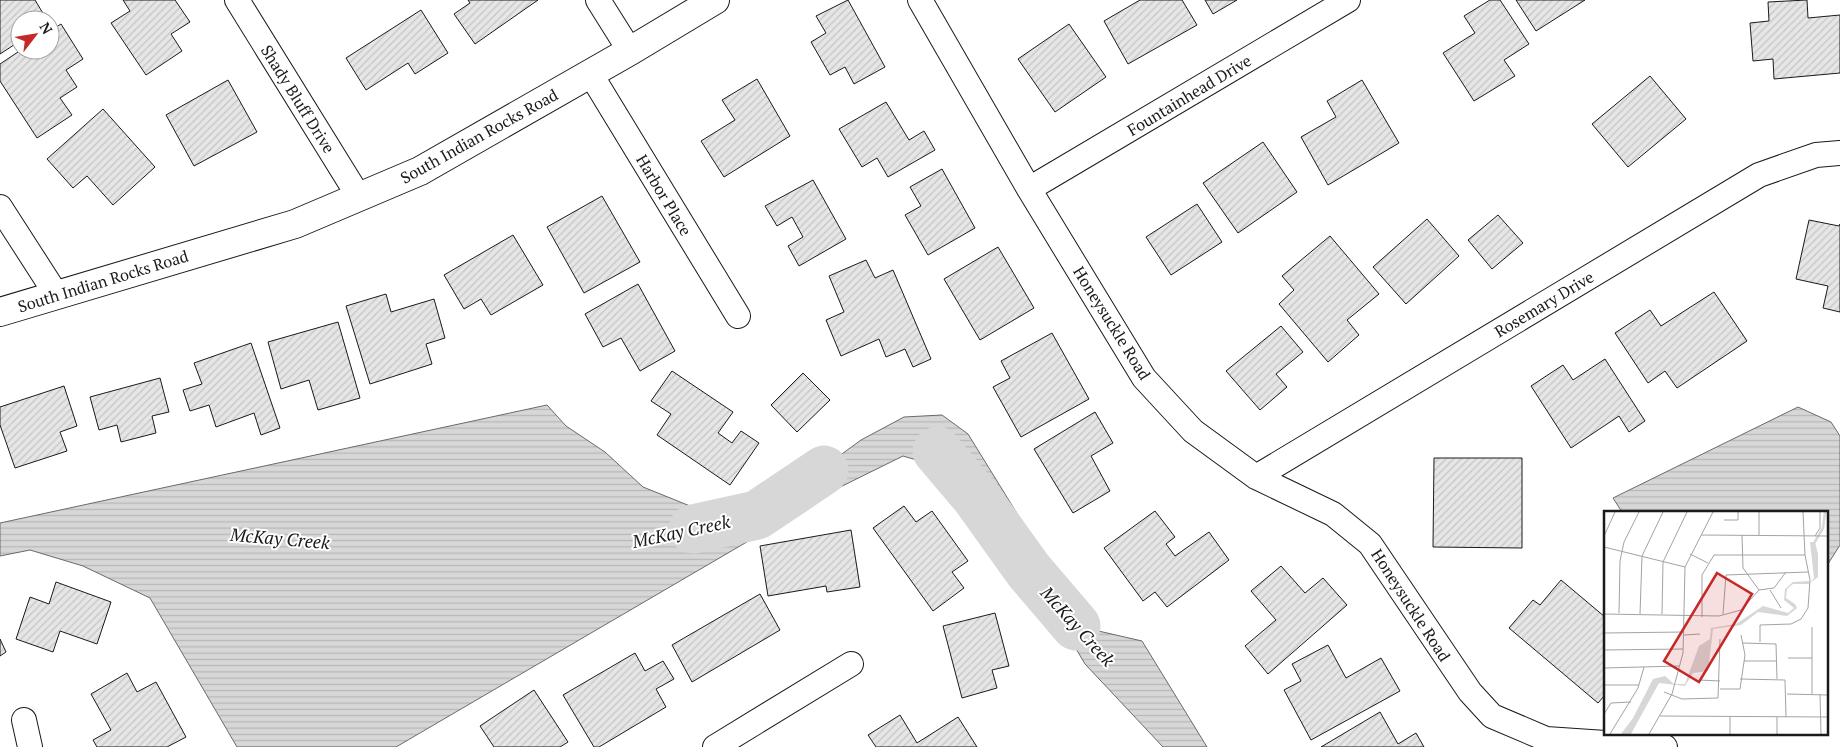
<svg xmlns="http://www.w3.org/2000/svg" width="1840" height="747" viewBox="0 0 1840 747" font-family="'PT Serif',serif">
<defs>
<pattern id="water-rules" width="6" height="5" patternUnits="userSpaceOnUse" patternTransform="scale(1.25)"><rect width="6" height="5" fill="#d7d7d7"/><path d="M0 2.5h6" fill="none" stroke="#b8b8b8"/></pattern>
<pattern id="building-hatch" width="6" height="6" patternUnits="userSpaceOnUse" patternTransform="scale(1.25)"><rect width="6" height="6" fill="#e6e6e6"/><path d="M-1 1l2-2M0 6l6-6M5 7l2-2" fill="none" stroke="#c5c5c5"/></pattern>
</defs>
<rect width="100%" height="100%" fill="#fff"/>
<path fill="url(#water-rules)" stroke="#6a6a6a" d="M 547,405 L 566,426 L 605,452 L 643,487 L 695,508 L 745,500 L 769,529 L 396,747 L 237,747 L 150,598 L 83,566 L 30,550 L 0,556 L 0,523 Z
M 1798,407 L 1831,422 L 1840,436 L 1840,545 L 1826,567 L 1826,512 L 1622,512 L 1613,498 Z
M 942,415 L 968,434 L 1055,575 L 1081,627 L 1142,641 L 1207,747 L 1163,747 L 1085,664 L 1010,536 L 951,470 L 903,456 L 824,495 L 781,522 L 768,508 L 861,440 L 904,417 Z"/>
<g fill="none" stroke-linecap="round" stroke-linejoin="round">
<path stroke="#d7d7d7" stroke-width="49" d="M 937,451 L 976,497 L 1029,571 L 1076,626
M 693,529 L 757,515 L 824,470"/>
</g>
<path fill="url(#building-hatch)" stroke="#1a1a1a" d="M 0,0 L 35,0 L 47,20 L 20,20 L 20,41 L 0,54 Z
M 123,0 L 175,0 L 190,22 L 171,34 L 182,51 L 146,75 L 111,23 L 130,11 Z
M 468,0 L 538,0 L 475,44 L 454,14 L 470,3 Z
M 848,0 L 885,67 L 854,84 L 845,67 L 830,75 L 811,42 L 826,33 L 816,16 Z
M 1140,0 L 1182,0 L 1197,25 L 1128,64 L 1104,21 Z
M 1205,0 L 1237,0 L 1213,14 Z
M 1490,0 L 1500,0 L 1529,44 L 1504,60 L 1515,76 L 1474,101 L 1443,53 L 1475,33 L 1464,16 Z
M 1516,0 L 1585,0 L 1536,31 Z
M 1807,0 L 1808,18 L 1840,15 L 1840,73 L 1774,79 L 1773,59 L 1753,61 L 1750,23 L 1769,21 L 1768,2 Z
M 421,10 L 448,53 L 415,74 L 408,63 L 366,90 L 346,58 Z
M 61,24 L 83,59 L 66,70 L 77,87 L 60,98 L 72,115 L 37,138 L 0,81 L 0,64 L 21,50 L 50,50 L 50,31 Z
M 1069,24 L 1106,77 L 1055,112 L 1018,59 Z
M 1650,76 L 1686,119 L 1628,167 L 1592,124 Z
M 757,79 L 790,136 L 724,177 L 701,141 L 735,120 L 722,100 Z
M 228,80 L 257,132 L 194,166 L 166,115 Z
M 1362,80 L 1399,143 L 1328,185 L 1301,137 L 1336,117 L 1327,101 Z
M 886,102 L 909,140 L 924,131 L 935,150 L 888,177 L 877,158 L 862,167 L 839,129 Z
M 103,109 L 155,167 L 113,205 L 87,176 L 73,188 L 47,159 Z
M 1263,142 L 1297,192 L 1238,233 L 1203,183 Z
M 942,169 L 975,228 L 928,255 L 905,215 L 921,206 L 910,187 Z
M 813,180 L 846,239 L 799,266 L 788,246 L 803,237 L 792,217 L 777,226 L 765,206 Z
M 602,196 L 640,262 L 584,293 L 547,227 Z
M 1197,204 L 1222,242 L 1171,275 L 1146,237 Z
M 1498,215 L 1523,243 L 1492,269 L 1468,240 Z
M 1427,219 L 1459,256 L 1406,304 L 1373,267 Z
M 1809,220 L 1839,226 L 1840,224 L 1840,312 L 1823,308 L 1828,286 L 1796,279 Z
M 513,235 L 543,285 L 491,315 L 481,299 L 464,309 L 444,275 Z
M 1330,236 L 1379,294 L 1347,320 L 1359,335 L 1328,362 L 1279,304 L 1294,290 L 1282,276 Z
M 998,247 L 1034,308 L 980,340 L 944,279 Z
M 866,260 L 875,278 L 893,270 L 931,359 L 913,367 L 905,349 L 886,357 L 879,339 L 841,356 L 826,320 L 844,312 L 829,276 Z
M 638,284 L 675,351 L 640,371 L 621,338 L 603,347 L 585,314 Z
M 1714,292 L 1747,341 L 1677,388 L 1665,371 L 1648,383 L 1615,333 L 1650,310 L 1661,326 Z
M 386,294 L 391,312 L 434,299 L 445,338 L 426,344 L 432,364 L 370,384 L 346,306 Z
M 338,322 L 360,398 L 318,410 L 309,380 L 281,389 L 268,342 Z
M 1281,326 L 1303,352 L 1276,374 L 1287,387 L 1260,410 L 1226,371 Z
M 1052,333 L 1089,399 L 1021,437 L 993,387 L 1010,378 L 1001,361 Z
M 251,343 L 280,428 L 261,435 L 254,413 L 216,427 L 209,405 L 190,411 L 183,390 L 202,384 L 194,363 Z
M 1605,359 L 1645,421 L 1629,432 L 1619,416 L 1571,448 L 1531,386 L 1563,365 L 1573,380 Z
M 672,371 L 733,412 L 718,433 L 732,443 L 741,431 L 759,443 L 730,485 L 657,435 L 671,414 L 651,401 Z
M 803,373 L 830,400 L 797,432 L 771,405 Z
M 160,378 L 169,412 L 152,416 L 156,433 L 121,442 L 117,425 L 99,430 L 90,397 Z
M 64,386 L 77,426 L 60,432 L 67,451 L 15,468 L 0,425 L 0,407 Z
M 1095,412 L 1113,443 L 1091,456 L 1110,491 L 1073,513 L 1034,449 Z
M 1434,458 L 1522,458 L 1522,548 L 1433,547 Z
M 904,506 L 916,522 L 932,511 L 968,561 L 952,572 L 964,588 L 933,611 L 873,528 Z
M 1155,511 L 1175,537 L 1166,544 L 1175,556 L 1209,532 L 1229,560 L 1167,607 L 1155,592 L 1143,601 L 1104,548 Z
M 851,530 L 860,587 L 827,592 L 826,586 L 768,596 L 760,546 Z
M 1281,566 L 1305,593 L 1323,578 L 1347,605 L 1268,674 L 1245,646 L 1276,620 L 1251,591 Z
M 1561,580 L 1605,617 L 1605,695 L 1598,703 L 1509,628 L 1533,600 L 1540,605 Z
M 56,582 L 111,602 L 97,644 L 60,631 L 53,652 L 16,639 L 30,597 L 49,604 Z
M 760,594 L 780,630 L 692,682 L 672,645 Z
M 995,613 L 1009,666 L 992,670 L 997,688 L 962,698 L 943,626 Z
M 0,639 L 6,652 L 0,656 Z
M 1328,645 L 1346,678 L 1381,658 L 1400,691 L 1311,740 L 1284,690 L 1301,681 L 1292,664 Z
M 635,653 L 645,671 L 663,661 L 674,679 L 656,689 L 666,707 L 599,747 L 594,747 L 563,695 Z
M 127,673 L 137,692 L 156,682 L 186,737 L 167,747 L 97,747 L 93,740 L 111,730 L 91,694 Z
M 534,690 L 568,742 L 560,747 L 494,747 L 480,726 Z
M 1380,712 L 1398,744 L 1416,733 L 1424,747 L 1321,747 Z
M 900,715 L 917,743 L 958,717 L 977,747 L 876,747 L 868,735 Z"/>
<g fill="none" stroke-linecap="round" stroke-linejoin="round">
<defs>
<path id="minor" d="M 237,0 L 359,197
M 598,0 L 630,51
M 920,0 L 1029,189 L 1144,378 L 1193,431 L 1256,477 L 1333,514 L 1370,544 L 1470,692 L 1492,716 L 1546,739 L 1665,747
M 590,73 L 738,316
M 1029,189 L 1348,0
M 0,207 L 56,294
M 1256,477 L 1759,175 L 1816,155 L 1840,153
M 24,720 L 30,747
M 715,747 L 851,664"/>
<path id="tertiary" d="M 0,312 L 295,224 L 420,171 L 630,51 L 715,0"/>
</defs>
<use href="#minor" stroke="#1a1a1a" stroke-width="26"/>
<use href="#tertiary" stroke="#1a1a1a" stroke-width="30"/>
<use href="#minor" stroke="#fff" stroke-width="24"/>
<use href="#tertiary" stroke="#fff" stroke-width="28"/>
</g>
<g text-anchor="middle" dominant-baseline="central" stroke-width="4" stroke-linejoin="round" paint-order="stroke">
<g font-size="16" fill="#1a1a1a" stroke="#fff">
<text transform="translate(1189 95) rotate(-31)">Fountainhead Drive</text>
<text transform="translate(298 99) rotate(58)">Shady Bluff Drive</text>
<text transform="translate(479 136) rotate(-29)">South Indian Rocks Road</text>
<text transform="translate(664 195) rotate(59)">Harbor Place</text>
<text transform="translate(103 281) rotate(-17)">South Indian Rocks Road</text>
<text transform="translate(1544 304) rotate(-31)">Rosemary Drive</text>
<text transform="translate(1112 323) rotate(58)">Honeysuckle Road</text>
<text transform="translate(1411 605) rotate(57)">Honeysuckle Road</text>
</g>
<g font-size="18" font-style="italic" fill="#1a1a1a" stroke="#fff">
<text transform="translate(681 531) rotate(-12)">McKay Creek</text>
<text transform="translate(280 538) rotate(5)">McKay Creek</text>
<text transform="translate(1078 626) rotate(48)">McKay Creek</text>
</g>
</g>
<g transform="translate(1604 511)">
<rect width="224" height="224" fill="#fff"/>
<path d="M 206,31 L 211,31 L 214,43 L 214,66 L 206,72 L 210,67 ZM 205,70 L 205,73 L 189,73 L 183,78 L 182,87 L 191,93 L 193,97 L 183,105 L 154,101 L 137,114 L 109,118 L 104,160 L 89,162 L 81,175 L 55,172 L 27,223 L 17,223 L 29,207 L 49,168 L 61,165 L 70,173 L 81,173 L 95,135 L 106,128 L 107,117 L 132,113 L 159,95 L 184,102 L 190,97 L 180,89 L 181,78 L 189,71 Z" fill="#d7d7d7"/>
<path fill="none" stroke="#d7d7d7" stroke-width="2.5" d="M 209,34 L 219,17 L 221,1"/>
<path fill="none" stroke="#a3a3a3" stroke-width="1" d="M 120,9 L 134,9 L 134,1M 97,24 L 224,25M 138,24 L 139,57 L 155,79M 155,24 L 155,1M 0,25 L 11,1M 211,25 L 216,17 L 216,1M 0,36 L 81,56M 86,43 L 104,52M 166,79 L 177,97M 15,102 L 16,50 L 20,31 L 35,1M 0,103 L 115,105 L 137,99 L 155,79 L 170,77 L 182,61M 36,103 L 38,45 L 59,1M 58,103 L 59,51 L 83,1M 119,103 L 122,64 L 204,61M 98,106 L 98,64 L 110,44 L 201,44M 0,122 L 80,121M 80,124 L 96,123M 156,131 L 156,114 L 187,113 L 197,108 L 204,97 L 206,69 L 201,44 L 199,1M 139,132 L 172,133 L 173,168M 0,139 L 79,138M 184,147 L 208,147M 140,150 L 173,150M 0,157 L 75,155M 136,168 L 181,169 L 182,206M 95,169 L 116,170M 0,174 L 35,174M 116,178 L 136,178 L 141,144 L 137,124M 60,181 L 78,188 L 114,187 L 116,128M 183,183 L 224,184M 208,183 L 208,116M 216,183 L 217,223M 0,203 L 7,192 L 27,191M 56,205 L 224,206M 173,206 L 173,223M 6,223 L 34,177 L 40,156M 45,223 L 68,183 L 79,142 L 81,56 L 109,1M 126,223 L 126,206"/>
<path fill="#c62828" fill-opacity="0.15" stroke="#c62828" stroke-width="2.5" d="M 113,62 L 148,83 L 95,171 L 60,150 Z"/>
<rect width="224" height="224" fill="none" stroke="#1a1a1a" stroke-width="2.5"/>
</g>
<g transform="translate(35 35) rotate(59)"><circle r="24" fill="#ffffff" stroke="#a3a3a3"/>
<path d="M0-4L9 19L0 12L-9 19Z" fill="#c62828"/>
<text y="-8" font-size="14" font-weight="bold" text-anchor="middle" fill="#1a1a1a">N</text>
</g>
</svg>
